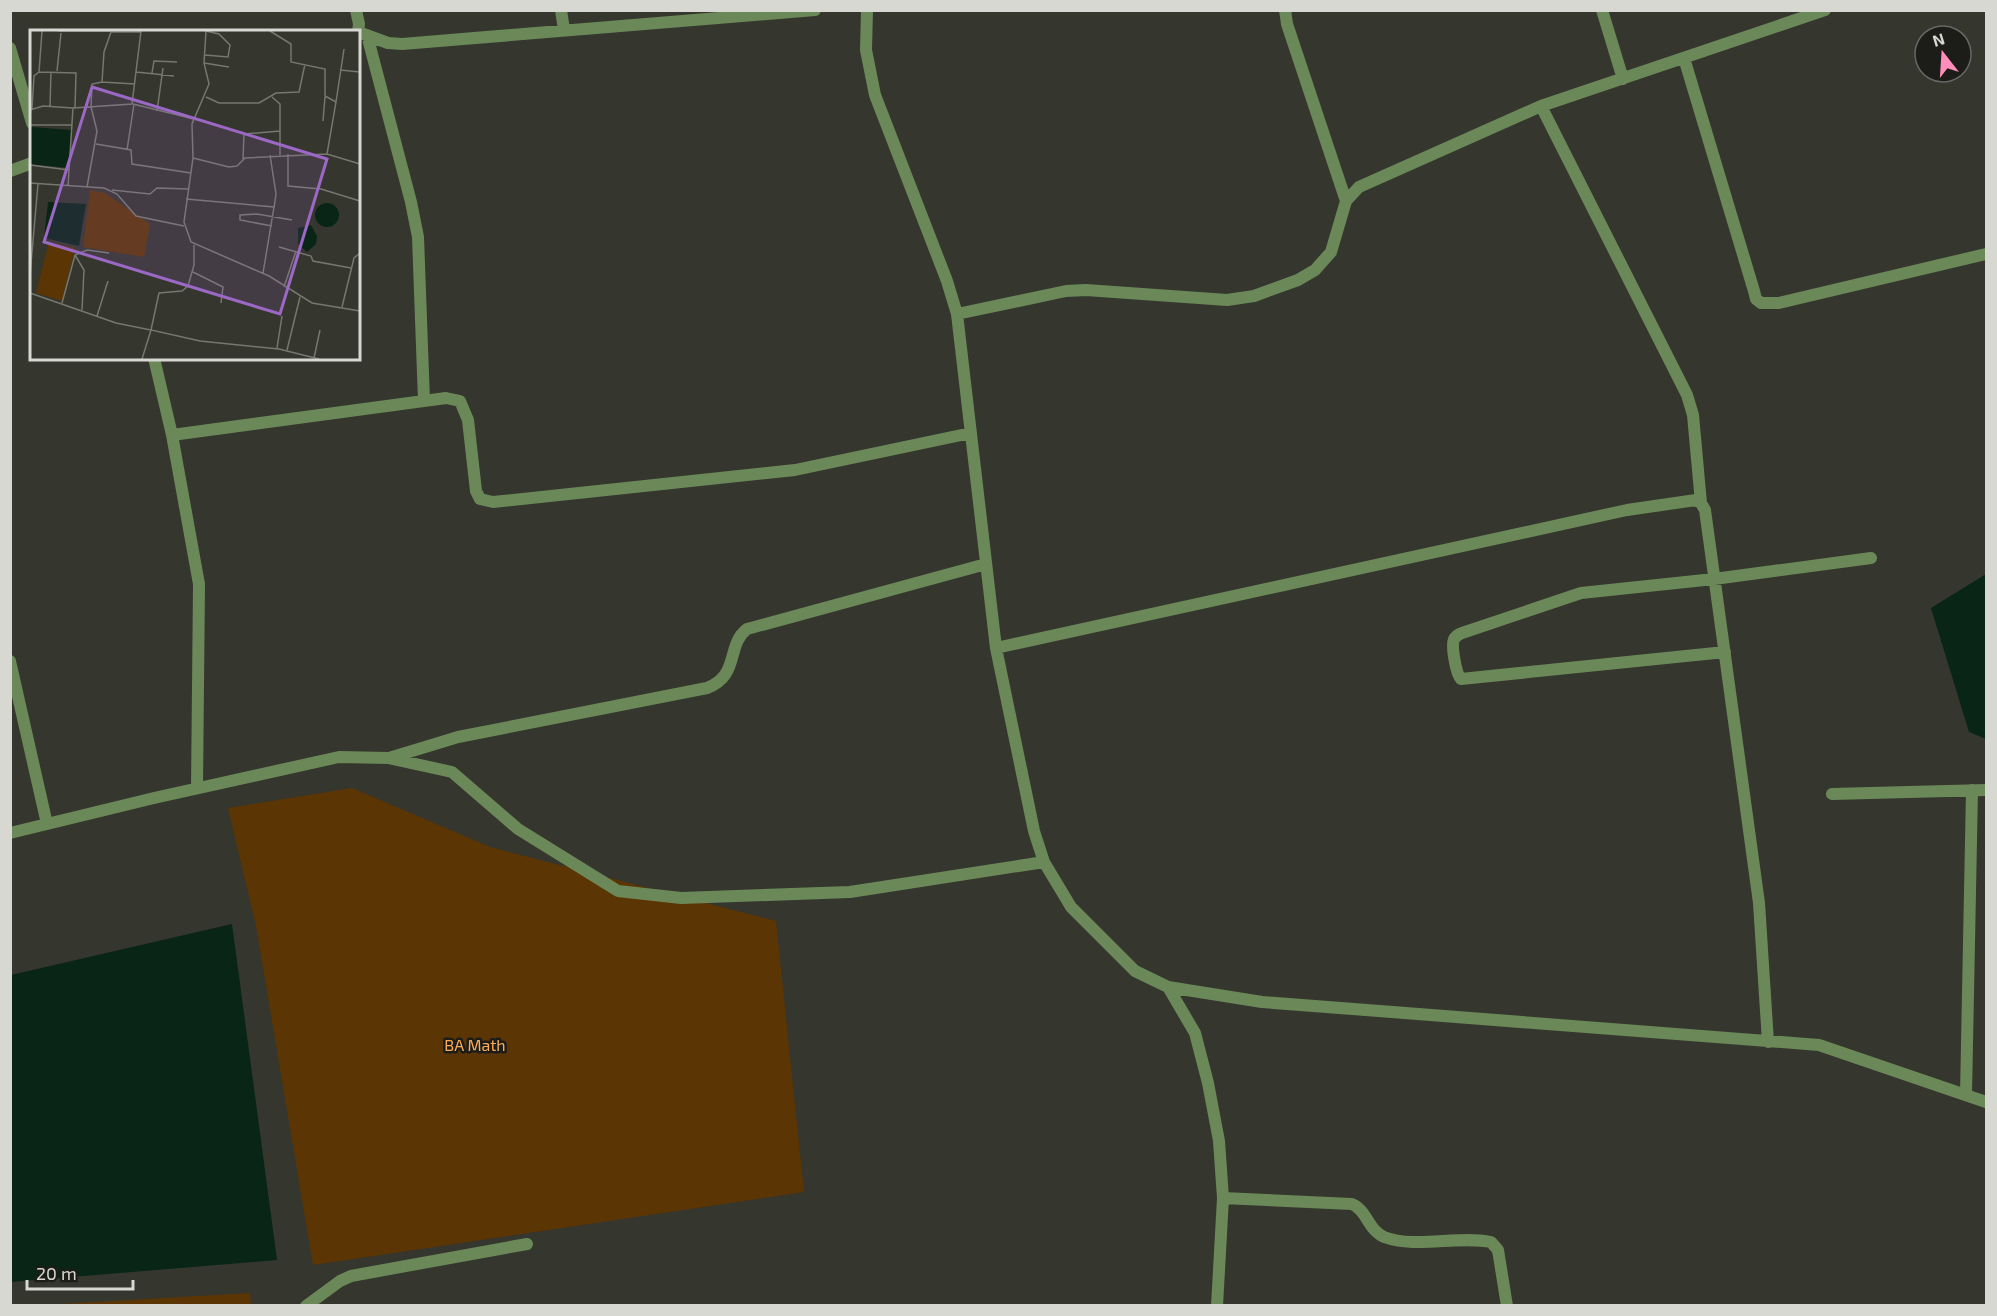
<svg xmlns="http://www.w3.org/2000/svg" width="1997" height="1316" viewBox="0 0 1997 1316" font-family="'Exo 2',sans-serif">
<rect width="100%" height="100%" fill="#35362d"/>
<path fill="#5c3504" d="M 352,788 L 490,847 L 776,921 L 804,1192 L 313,1265 L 256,926 L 228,808 Z
M 250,1293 L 251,1305 L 43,1305 Z"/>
<path fill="#092516" d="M 1986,574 L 1986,739 L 1969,732 L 1931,608 Z
M 232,924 L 277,1260 L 11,1282 L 11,975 Z"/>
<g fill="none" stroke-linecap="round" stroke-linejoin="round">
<path stroke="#6b8859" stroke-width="12" d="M 356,10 L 359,24 L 358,32
M 561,10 L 564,30
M 867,10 L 866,50 L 875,95 L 947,281 L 957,314 L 996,648 L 1034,831 L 1044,862 L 1071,907 L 1135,971 L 1168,987 L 1262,1002 L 1819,1045 L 1986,1102
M 1285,10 L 1287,24 L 1346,201
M 1602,10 L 1623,79
M 358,32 L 388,43 L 402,44 L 815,10
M 367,35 L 411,202 L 418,237 L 424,401
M 10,48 L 32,123
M 1684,58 L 1754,291 L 1756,299 L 1761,303 L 1779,303 L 1986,254
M 1541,106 L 1687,395 L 1693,415 L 1701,503
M 10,171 L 32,163
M 957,314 L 1066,291 L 1086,290 L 1227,300 L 1254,296 L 1298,280 L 1315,270 L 1331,252 L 1346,201 L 1359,187 L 1541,106 L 1825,10
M 154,358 L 172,435 L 199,584 L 197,788
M 172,435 L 446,398 L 460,401 L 468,420 L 476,491 L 480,499 L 493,502 L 795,470 L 971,433
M 996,648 L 1627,510 L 1696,500 L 1701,503 L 1705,510 L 1759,903 L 1768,1042
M 1725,652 L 1461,679 C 1456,674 1451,646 1454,639 C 1456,636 1459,634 1462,633 L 1581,593 L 1714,579 L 1871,558
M 10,661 L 47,824
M 389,758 L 458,737 L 707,688 C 740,676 726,645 747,629 L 986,564
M 1832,794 L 1986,790
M 10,833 L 154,798 L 339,757 L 388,758 L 452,772 L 518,829 L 618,891 L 681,898 L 850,892 L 1044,862
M 1168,987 L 1195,1033 L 1208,1083 L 1219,1141 L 1223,1198 L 1217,1306
M 1966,1095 L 1972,790
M 1223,1198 L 1352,1204 C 1367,1210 1368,1230 1384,1237 C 1416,1249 1458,1235 1491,1242 L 1498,1250 L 1507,1306
M 306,1306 L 340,1281 L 351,1276 L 527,1244"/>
</g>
<g text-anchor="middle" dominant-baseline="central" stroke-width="5" stroke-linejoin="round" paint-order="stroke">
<g font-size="16" fill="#feac55" stroke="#1c1d19">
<text x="475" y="1044">BA Math</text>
</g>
</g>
<g transform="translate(30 30)">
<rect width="330" height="330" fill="#35362d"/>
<path d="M 60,160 L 75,163 L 120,194 L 114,227 L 53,217 ZM 19,212 L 45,218 L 32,271 L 6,263 Z" fill="#5c3504"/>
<path d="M 1,97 L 41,100 L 39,138 L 0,134 ZM 18,172 L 56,174 L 49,216 L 14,208 ZM285 185a12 12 0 1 1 24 0a12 12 0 1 1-24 0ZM 281,195 L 287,206 L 286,214 L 277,222 L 268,214 L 268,198 Z" fill="#092516"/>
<path fill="none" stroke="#76776f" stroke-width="1.5" d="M 12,1 L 9,42 L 46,43 L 45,78M 28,1 L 80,1M 176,1 L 174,33 L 179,54 L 162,94 L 163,128 L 154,192 L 161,212 L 239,246 L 282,273 L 330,281M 240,1 L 261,14 L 261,32 L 295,39 L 295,66 L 306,72 L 297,124M 175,25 L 198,27 L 200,15 L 189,4 L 176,1M 174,33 L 199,37M 310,40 L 330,42M 27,41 L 31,3M 106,42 L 144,46M 122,43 L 124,31 L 147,32M 105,54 L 72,52 L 74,22 L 81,2 L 111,2M 176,67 L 189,73 L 229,73 L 246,63 L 269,62 L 275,34M 242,67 L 250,74 L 250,125M 306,72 L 314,19M 103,74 L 164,89M 20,76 L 21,42M 2,79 L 4,46 L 9,42M 0,80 L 13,76 L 43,78 L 102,74 L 111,1M 127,81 L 133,38M 293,91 L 295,67M 0,95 L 42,95M 66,114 L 101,120 L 102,134 L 161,143M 97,120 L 104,74M 258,124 L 258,156 L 291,159 L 330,171M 240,125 L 246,164 L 244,178M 163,128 L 199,137 L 207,136 L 215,128 L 297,124 L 330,134M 213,129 L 214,104 L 250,101M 0,135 L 39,140M 0,153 L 74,158 L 87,164 L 106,186 L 154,196M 38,156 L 43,78M 57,157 L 67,101 L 61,77 L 62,54 L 72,52M 82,160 L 120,164 L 127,158 L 158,159M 156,169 L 244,177 L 233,243M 242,196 L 210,190 L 210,185 L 227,184 L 262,190M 164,215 L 164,235 L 158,256 L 152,261 L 129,263 L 121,300 L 170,311 L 249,319 L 289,329M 249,217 L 281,226 L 283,231 L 321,238M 45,225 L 54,240 L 52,280M 163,242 L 193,257 L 191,273M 0,245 L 8,154M 254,257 L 266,221M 0,263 L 86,293 L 121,300 L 112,329M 32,273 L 45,225 L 57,220 L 79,223M 312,277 L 324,228 L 330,223M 67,286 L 78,251M 247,318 L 252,286M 257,320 L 270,267M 284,328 L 290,300"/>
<path fill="#9c68c6" fill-opacity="0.15" stroke="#9c68c6" stroke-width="3" d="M 62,57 L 297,129 L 250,284 L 14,212 Z"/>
<rect width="330" height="330" fill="none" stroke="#d8d8d3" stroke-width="3"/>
</g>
<rect width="1997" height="1316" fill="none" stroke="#d8d8d3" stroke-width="24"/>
<g transform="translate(1943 54) rotate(343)"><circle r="28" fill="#1c1d19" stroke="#676863" stroke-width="1.5"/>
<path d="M0-4.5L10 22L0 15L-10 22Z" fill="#ff8eba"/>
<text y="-9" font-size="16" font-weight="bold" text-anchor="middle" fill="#d8d8d3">N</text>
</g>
<path d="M27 1280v9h106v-9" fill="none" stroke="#d8d8d3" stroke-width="3"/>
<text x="36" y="1280" font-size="18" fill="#d8d8d3" stroke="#1c1d19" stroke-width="4.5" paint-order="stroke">20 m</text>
</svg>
